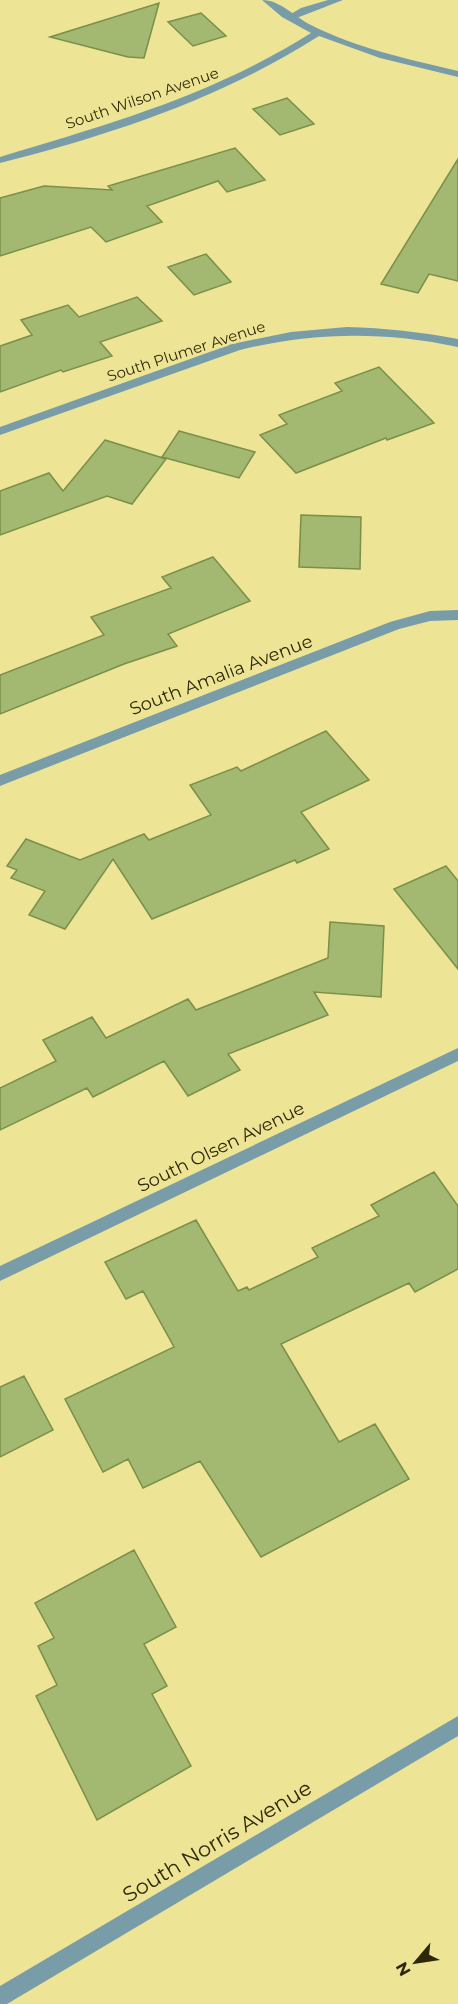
<svg xmlns="http://www.w3.org/2000/svg" width="458" height="2004" viewBox="0 0 458 2004" font-family="Montserrat,sans-serif">
<rect width="100%" height="100%" fill="#ede495"/>
<path fill="#a3b870" stroke="#7a8f48" stroke-width="1.5" d="M 159,3 L 144,58 L 128,57 L 50,37 Z
M 201,13 L 226,36 L 193,46 L 168,22 Z
M 287,98 L 314,124 L 280,135 L 253,109 Z
M 235,148 L 265,180 L 227,192 L 218,181 L 147,206 L 162,222 L 106,242 L 91,227 L 0,256 L 0,198 L 44,186 L 112,190 L 108,186 Z
M 458,159 L 458,281 L 429,274 L 418,293 L 381,284 Z
M 206,254 L 231,282 L 194,295 L 168,267 Z
M 137,297 L 162,321 L 100,342 L 112,356 L 63,372 L 61,370 L 0,392 L 0,346 L 32,335 L 21,320 L 68,305 L 79,317 Z
M 379,367 L 434,423 L 387,440 L 386,438 L 296,473 L 260,435 L 287,424 L 279,415 L 342,391 L 335,383 Z
M 179,431 L 255,452 L 239,478 L 162,457 Z
M 105,440 L 166,459 L 132,504 L 107,496 L 0,535 L 0,491 L 49,473 L 63,491 Z
M 301,515 L 361,517 L 360,569 L 299,567 Z
M 213,557 L 250,601 L 168,634 L 177,646 L 124,664 L 0,714 L 0,675 L 104,635 L 91,617 L 171,588 L 162,577 Z
M 326,731 L 369,780 L 301,812 L 329,849 L 297,863 L 295,860 L 152,919 L 113,859 L 65,929 L 29,915 L 45,891 L 11,878 L 17,870 L 7,866 L 26,839 L 80,860 L 144,834 L 149,840 L 211,815 L 190,785 L 237,767 L 241,771 Z
M 446,866 L 458,881 L 458,969 L 394,889 Z
M 330,922 L 384,926 L 381,997 L 314,992 L 328,1015 L 228,1054 L 240,1070 L 188,1096 L 164,1061 L 93,1097 L 87,1088 L 0,1130 L 0,1088 L 56,1061 L 43,1040 L 92,1017 L 106,1038 L 188,999 L 196,1010 L 328,958 Z
M 434,1172 L 458,1206 L 458,1269 L 415,1292 L 409,1283 L 281,1344 L 339,1442 L 375,1424 L 409,1479 L 261,1557 L 200,1461 L 143,1488 L 128,1459 L 103,1472 L 65,1399 L 174,1347 L 143,1291 L 126,1299 L 105,1262 L 196,1220 L 238,1291 L 247,1287 L 249,1290 L 318,1257 L 312,1248 L 379,1216 L 371,1205 Z
M 24,1376 L 53,1430 L 0,1457 L 0,1387 Z
M 134,1550 L 176,1627 L 144,1644 L 167,1686 L 152,1694 L 191,1766 L 97,1820 L 36,1696 L 57,1685 L 38,1646 L 54,1638 L 35,1603 Z"/>
<g fill="none" stroke-linecap="round" stroke-linejoin="round">
<path fill="#799ca9" fill-rule="evenodd" d="M 328,0 L 343,0 L 294,19 L 286,17 L 301,8 Z"/>
<path fill="#799ca9" fill-rule="evenodd" d="M 262,0 C 280,0 295,17 311,25 C 356,48 408,59 458,71 L 458,77 L 380,58 L 319,36 C 222,98 111,135 0,163 L 0,157 C 112,123 211,96 311,33 L 282,17 Z
M 347,327 C 385,328 421,332 458,339 L 458,347 C 384,331 313,332 240,350 L 0,435 L 0,427 L 232,344 L 291,332 Z
M 458,610 L 458,620 L 430,621 L 399,629 L 0,786 L 0,775 L 390,622 L 430,611 Z
M 458,1048 L 458,1061 L 0,1281 L 0,1266 Z
M 458,1716 L 458,1736 L 7,2004 L 0,2004 L 0,1986 Z"/>
</g>
<g text-anchor="middle" dominant-baseline="central" stroke-width="5" stroke-linejoin="round" paint-order="stroke">
<g font-size="15" fill="#2d2908" stroke="#ede495">
<text transform="translate(142 98) rotate(-19)">South Wilson Avenue</text>
<text transform="translate(186 351) rotate(-18)">South Plumer Avenue</text>
</g>
<g font-size="18" fill="#2d2908" stroke="#ede495">
<text transform="translate(221 675) rotate(-21)">South Amalia Avenue</text>
<text transform="translate(221 1147) rotate(-26)">South Olsen Avenue</text>
</g>
<g font-size="21" fill="#2d2908" stroke="#ede495">
<text transform="translate(217 1841) rotate(-31)">South Norris Avenue</text>
</g>
</g>
<g transform="translate(416 1962) rotate(241)" stroke="#ede495" stroke-width="4.5" paint-order="stroke">
<path d="M0-4.5L10 22L0 15L-10 22Z" fill="#2d2908"/>
<text y="-9" font-size="16" font-weight="bold" text-anchor="middle" fill="#2d2908">N</text>
</g>
</svg>
